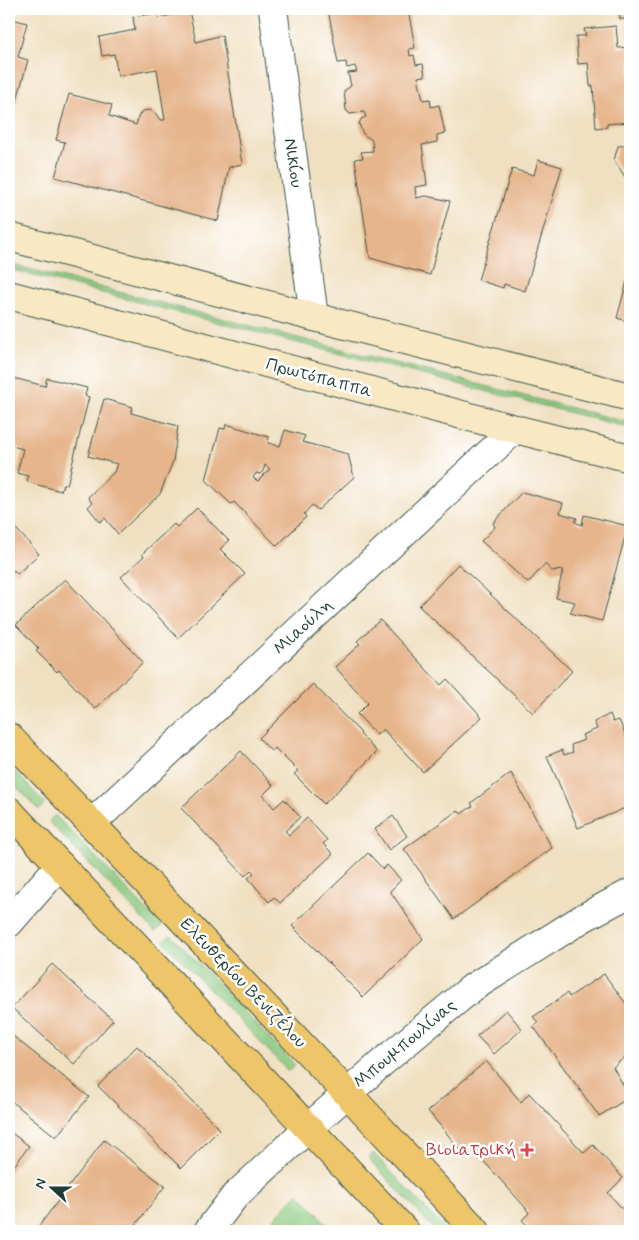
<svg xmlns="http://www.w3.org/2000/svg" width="639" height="1240" viewBox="0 0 639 1240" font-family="Mynerve,sans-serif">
<rect width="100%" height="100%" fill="#fff"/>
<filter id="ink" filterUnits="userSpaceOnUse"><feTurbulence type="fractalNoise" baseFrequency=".02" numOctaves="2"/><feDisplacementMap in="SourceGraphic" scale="10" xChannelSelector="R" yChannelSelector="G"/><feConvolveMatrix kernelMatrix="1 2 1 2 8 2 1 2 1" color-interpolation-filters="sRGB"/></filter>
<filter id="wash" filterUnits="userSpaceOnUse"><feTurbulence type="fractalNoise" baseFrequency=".0096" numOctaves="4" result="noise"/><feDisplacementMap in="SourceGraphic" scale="20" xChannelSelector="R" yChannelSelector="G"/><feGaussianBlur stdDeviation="1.12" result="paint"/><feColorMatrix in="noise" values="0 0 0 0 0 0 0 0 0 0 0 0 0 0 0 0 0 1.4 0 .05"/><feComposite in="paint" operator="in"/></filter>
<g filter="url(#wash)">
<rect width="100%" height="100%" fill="#f0e0c1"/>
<path fill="#8ac87f" stroke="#54825a" d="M 9,264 L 630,423 L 630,428 L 9,269 Z
M 9,765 L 45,803 L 39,810 L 9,779 Z
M 55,815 L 162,926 L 155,932 L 49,822 Z
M 171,935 L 295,1065 L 288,1071 L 163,941 Z
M 374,1153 L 374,1154 L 447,1231 L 436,1231 L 368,1158 Z
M 298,1193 L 334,1231 L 263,1231 Z"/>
<g id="blocks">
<path fill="#e6b58c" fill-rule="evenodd" d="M 328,9 L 408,9 L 415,48 L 409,49 L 410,56 L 414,55 L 416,65 L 423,64 L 425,76 L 418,77 L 423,100 L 430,99 L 431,107 L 439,105 L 445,133 L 437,135 L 437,142 L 422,145 L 427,185 L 415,187 L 416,198 L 426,196 L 450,201 L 430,275 L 370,258 L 355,159 L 363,158 L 361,152 L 373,151 L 372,140 L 363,134 L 359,124 L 361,119 L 366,117 L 364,112 L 350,114 L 346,110 L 344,91 L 351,86 L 348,73 L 357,72 L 355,66 L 347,68 L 346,62 L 338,63 Z
M 619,9 L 630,9 L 630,34 L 629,35 L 626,19 L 620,19 Z
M 184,12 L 190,15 L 196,42 L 222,35 L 242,164 L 229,167 L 218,221 L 55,177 L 65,142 L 56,140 L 69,94 L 112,105 L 109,116 L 136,125 L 139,115 L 143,111 L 150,110 L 156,114 L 160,120 L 165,120 L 157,69 L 118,76 L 114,54 L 102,56 L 99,37 L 135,30 L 133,17 L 158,13 L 159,18 Z
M 9,18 L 27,23 L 18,57 L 28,60 L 9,129 Z
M 616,26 L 618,48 L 630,47 L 630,122 L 607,124 L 607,127 L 596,128 L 593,86 L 590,86 L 588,63 L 578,64 L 576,36 L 586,36 L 584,29 Z
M 630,145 L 630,180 L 627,180 L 614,160 L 618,146 Z
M 538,160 L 562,167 L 525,291 L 504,284 L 503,288 L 478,280 L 512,169 L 534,175 Z
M 630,270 L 630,322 L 617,318 Z
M 9,377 L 45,386 L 47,378 L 87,388 L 85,396 L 89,397 L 67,485 L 63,484 L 61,491 L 27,482 L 28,476 L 17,473 L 23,449 L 9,445 Z
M 104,399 L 133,407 L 131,413 L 178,426 L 173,461 L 160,494 L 118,534 L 105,518 L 100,522 L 88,507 L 92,503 L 88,497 L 114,472 L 117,464 L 88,456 Z
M 226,424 L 269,437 L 268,443 L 280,446 L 285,430 L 305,436 L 302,442 L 348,454 L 354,477 L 318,510 L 312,505 L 304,514 L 306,517 L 277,546 L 234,502 L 231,504 L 206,480 L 220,428 L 225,429 ZM 265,465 L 270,469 L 258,481 L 253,478 L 256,473 L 260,474 L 263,471 Z
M 522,492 L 563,503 L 560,513 L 577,518 L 575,522 L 582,525 L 584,515 L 628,526 L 602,621 L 570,613 L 575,602 L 556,598 L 563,570 L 552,571 L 545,564 L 528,583 L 481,541 L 495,527 L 493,523 Z
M 197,508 L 229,541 L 220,549 L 245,574 L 178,638 L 121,577 L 144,556 L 142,554 L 174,524 L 177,527 Z
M 9,521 L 39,554 L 17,574 L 14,570 L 9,575 Z
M 458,564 L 572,671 L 533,713 L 419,606 Z
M 65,579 L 143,662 L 95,709 L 59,670 L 57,672 L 36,651 L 39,649 L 16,625 Z
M 380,620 L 441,685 L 447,679 L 482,717 L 423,772 L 383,729 L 377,735 L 357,714 L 368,703 L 335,667 L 360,644 L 357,641 Z
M 313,684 L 361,733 L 360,734 L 377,752 L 324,804 L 294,774 L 298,771 L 275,748 L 271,751 L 259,738 Z
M 610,714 L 613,722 L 619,720 L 630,746 L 630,806 L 578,828 L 547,756 L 562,750 L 564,755 L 573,752 L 571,745 L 584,740 L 582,735 L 597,729 L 594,722 Z
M 241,751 L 273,785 L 263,795 L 274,808 L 284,799 L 300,817 L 285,831 L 289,835 L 307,818 L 327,840 L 323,844 L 333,854 L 280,903 L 274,897 L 269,902 L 248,878 L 254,873 L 251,870 L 245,876 L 181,808 Z
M 511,773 L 552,848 L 454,919 L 404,849 L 458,810 L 461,814 L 473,806 L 471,803 Z
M 393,816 L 407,836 L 389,850 L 375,829 Z
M 368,853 L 383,869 L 387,865 L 401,880 L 390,891 L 423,939 L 363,997 L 292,926 Z
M 52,964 L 113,1020 L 74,1064 L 12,1008 Z
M 604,974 L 630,1009 L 630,1053 L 613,1067 L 630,1097 L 599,1116 L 533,1026 L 538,1022 L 533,1017 L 567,993 L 569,997 Z
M 506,1010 L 522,1029 L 494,1054 L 477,1036 Z
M 9,1033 L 89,1097 L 56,1137 L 9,1099 Z
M 137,1046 L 220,1129 L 181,1168 L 98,1086 Z
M 486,1061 L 521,1102 L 529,1093 L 584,1153 L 593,1145 L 623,1178 L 608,1193 L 629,1216 L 626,1219 L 629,1223 L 621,1231 L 533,1231 L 522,1220 L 529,1213 L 525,1207 L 470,1146 L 463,1153 L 428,1111 Z
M 9,1131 L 29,1146 L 9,1173 Z
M 104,1140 L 165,1186 L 131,1231 L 38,1231 L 36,1230 Z"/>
</g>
</g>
<g filter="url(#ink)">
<use href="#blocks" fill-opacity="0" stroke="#3e5549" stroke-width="1"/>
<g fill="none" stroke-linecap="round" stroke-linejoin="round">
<defs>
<path id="street" d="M 273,9 L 314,317
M 91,824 L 515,429
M 9,923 L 60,865
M 208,1231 L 235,1196 L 307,1129 L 384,1061 L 472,988 L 583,918 L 630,893"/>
<path id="secondary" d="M 9,237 L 314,317 L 630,397
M 9,295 L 515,429 L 630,458"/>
<path id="primary" d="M 9,737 L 347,1093 L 476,1231
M 9,811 L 405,1231"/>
</defs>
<use href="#street" stroke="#3e5549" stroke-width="30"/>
<use href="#secondary" stroke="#3e5549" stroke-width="30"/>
<use href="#primary" stroke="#3e5549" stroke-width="30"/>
<use href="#street" stroke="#fff" stroke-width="28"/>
<use href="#secondary" stroke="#f8e8c3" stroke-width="28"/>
<use href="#primary" stroke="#eec569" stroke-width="28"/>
</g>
</g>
<path fill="#e0444e" stroke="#fff" stroke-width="2" d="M524.5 1142.5h5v5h5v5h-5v5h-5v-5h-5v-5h5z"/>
<g text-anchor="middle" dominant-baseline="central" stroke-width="5" stroke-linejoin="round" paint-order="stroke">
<g font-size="18" fill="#1f3d34" stroke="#fff">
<text transform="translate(293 163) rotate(82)">Νικίου</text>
<text transform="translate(319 378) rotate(15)">Πρωτόπαππα</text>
<text transform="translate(303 627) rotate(-43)">Μιαούλη</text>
<text transform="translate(243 983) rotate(46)">Ελευθερίου Βενιζέλου</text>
<text transform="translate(405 1044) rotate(-40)">Μπουμπουλίνας</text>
</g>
<g font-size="18" fill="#be3a42" stroke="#fff" text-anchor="end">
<text x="516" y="1150">Βιοιατρική</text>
</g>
</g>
<rect width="639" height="1240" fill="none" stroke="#fff" stroke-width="30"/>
<g transform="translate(52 1188) rotate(291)" stroke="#ffffff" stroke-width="4" paint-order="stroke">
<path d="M0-4L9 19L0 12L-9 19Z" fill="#1f3d34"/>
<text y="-8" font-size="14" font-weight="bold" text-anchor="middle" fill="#1f3d34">N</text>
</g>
</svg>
